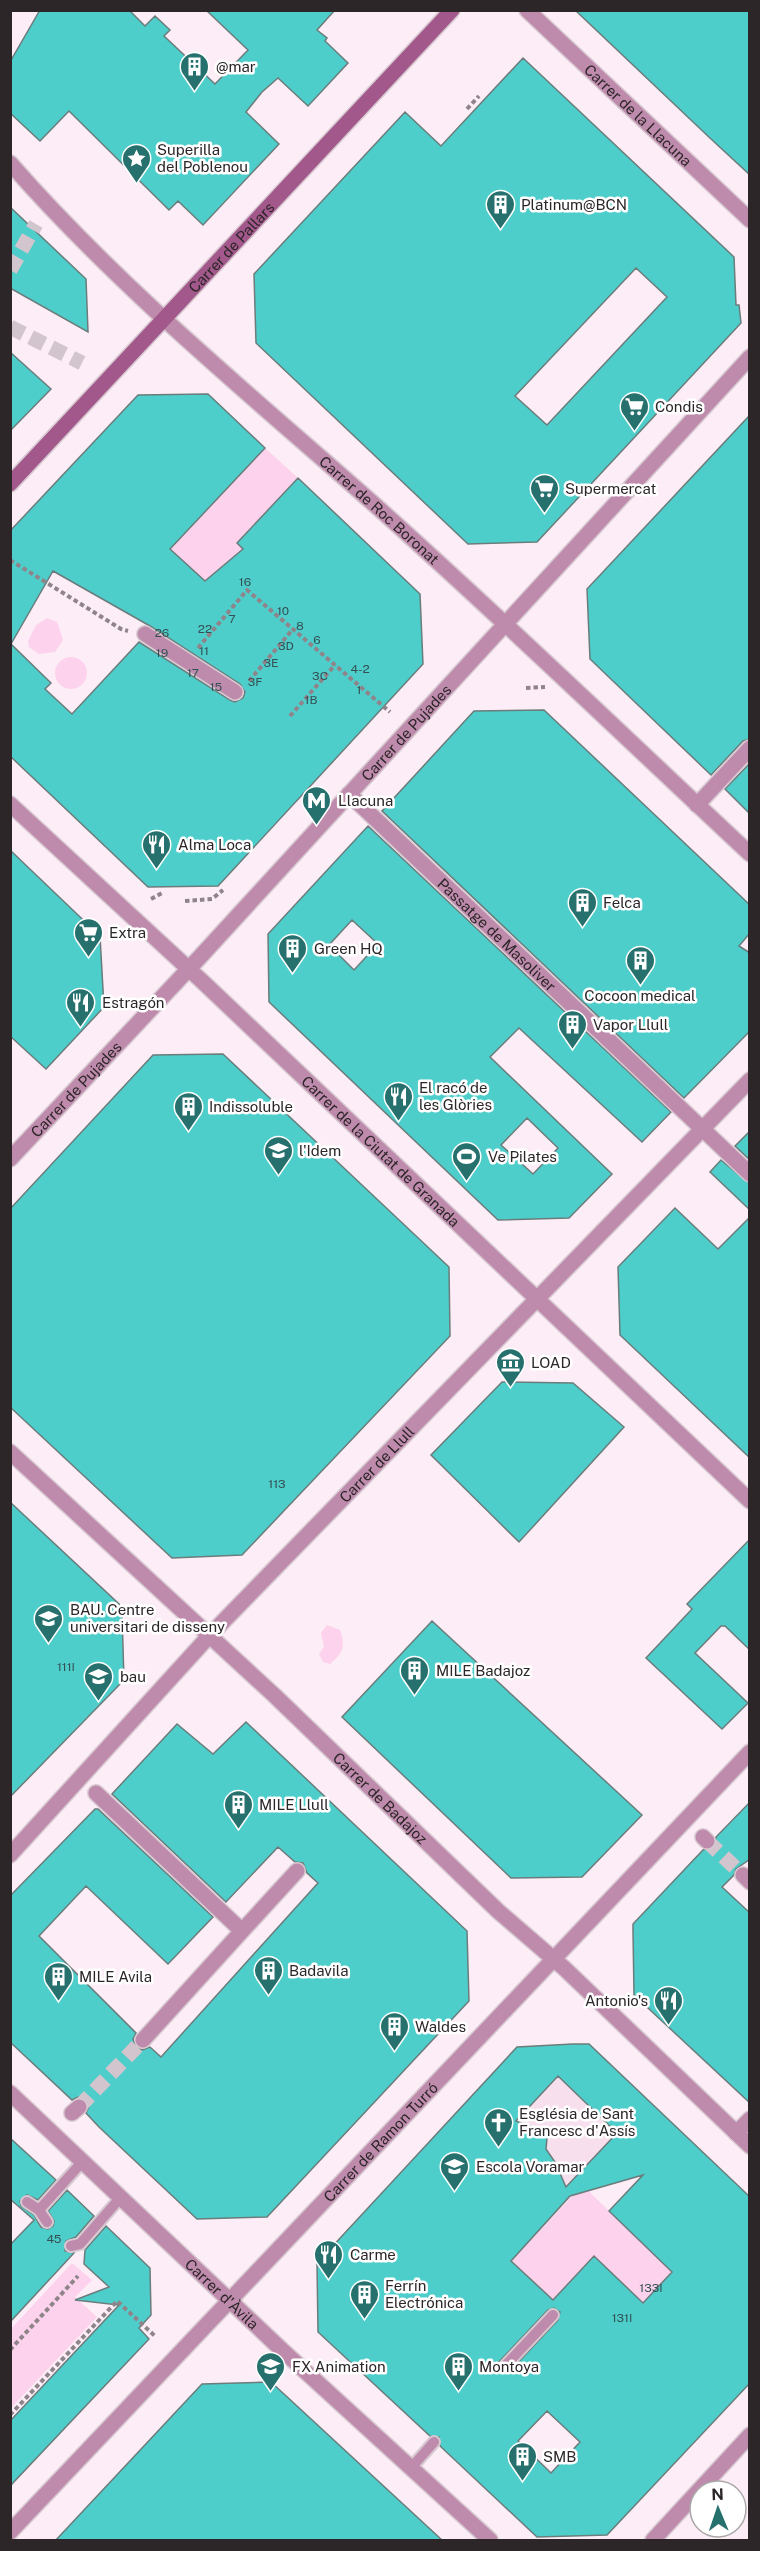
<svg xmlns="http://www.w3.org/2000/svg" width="760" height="2551" viewBox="0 0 760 2551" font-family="'Public Sans',sans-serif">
<rect width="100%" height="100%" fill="#fdedf6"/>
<path fill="#f7dfed" d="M 589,2044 L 647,2101 L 575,2178 L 672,2272 L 610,2339 L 568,2315 L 409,2164 L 559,2177 L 555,2162 L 543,2149 L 547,2138 L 544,2132 L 536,2129 L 527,2132 L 480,2088 L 517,2047 Z"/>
<path fill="#fdd2ec" d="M 265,448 L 298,478 L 237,543 L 243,549 L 206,582 L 170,549 Z
M 47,618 L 57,622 L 63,640 L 55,652 L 39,654 L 29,647 L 28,641 L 36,625 Z
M55 673a16 16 0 1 1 32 0a16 16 0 1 1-32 0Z
M 327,1625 L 340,1630 C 346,1646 343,1653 330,1664 L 323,1662 L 319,1654 L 324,1647 L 321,1633 Z
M 583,2186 L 672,2272 L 643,2303 L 594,2256 L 553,2300 L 511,2261 Z
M 72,2263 L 92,2280 L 75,2297 L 97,2317 L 11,2408 L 11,2329 Z"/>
<path fill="#4ececb" stroke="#6a7c7b" stroke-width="1.5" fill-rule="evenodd" d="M 40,10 L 129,10 L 145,26 L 155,16 L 170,30 L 164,36 L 215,84 L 248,50 L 206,10 L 335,10 L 317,30 L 327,38 L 325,41 L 348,63 L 308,106 L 278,78 L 262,92 L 246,112 L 279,144 L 203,225 L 178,201 L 169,210 L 69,111 L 40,141 L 10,113 L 10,62 Z
M 575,10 L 750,10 L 750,175 L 711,139 Z
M 523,58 L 734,257 L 736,305 L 739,305 L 741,323 L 537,542 L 468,544 L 256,343 L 254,274 L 405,112 L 441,146 ZM 636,268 L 667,297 L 547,425 L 515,396 Z
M 10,207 L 86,279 L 88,332 L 10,288 Z
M 10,352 L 51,389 L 10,431 Z
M 208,394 L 265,448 L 170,549 L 205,581 L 243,549 L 237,543 L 298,478 L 420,594 L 423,664 L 218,886 L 148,887 L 10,756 L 10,531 L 138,395 ZM 53,571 L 150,626 L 240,684 L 245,692 L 243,698 L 235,702 L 230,700 L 139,642 L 72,714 L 45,689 L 51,683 L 11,644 Z
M 750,415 L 750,739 L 743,741 L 711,775 L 590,659 L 587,589 Z
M 544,710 L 750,905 L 750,933 L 739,946 L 750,953 L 750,1031 L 684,1098 L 382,811 L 474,711 Z
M 750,763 L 750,814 L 725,789 Z
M 368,826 L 671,1112 L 642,1142 L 519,1028 L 490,1057 L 612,1174 L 569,1218 L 498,1220 L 269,1002 L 268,934 ZM 352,920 L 378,944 L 354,970 L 329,945 ZM 527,1118 L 558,1148 L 533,1174 L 501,1145 Z
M 10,850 L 100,936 L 104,1007 L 46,1069 L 10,1036 Z
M 223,1054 L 449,1267 L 450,1336 L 242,1555 L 172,1558 L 10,1407 L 10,1209 L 153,1055 Z
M 750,1131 L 750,1160 L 735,1146 Z
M 721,1160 L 750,1184 L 750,1210 L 710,1172 Z
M 675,1208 L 718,1249 L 750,1217 L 750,1458 L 620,1335 L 618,1267 Z
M 502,1382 L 573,1383 L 624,1427 L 519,1542 L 431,1455 Z
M 10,1502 L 119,1604 L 122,1614 L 124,1680 L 10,1797 Z
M 750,1539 L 750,1650 L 725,1626 L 721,1626 L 695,1653 L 748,1703 L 722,1729 L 646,1658 L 692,1609 L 687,1604 Z
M 432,1621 L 642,1815 L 582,1877 L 511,1878 L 342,1717 Z
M 246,1722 L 467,1931 L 469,2001 L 267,2217 L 197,2219 L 99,2127 L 86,2113 L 89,2106 L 86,2100 L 78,2097 L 72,2100 L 10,2042 L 10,1896 L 95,1809 L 98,1809 L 213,1917 L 168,1964 L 86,1886 L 39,1936 L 136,2033 L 133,2039 L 136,2047 L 142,2050 L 150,2047 L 161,2057 L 318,1883 L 307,1873 L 303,1863 L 295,1862 L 278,1847 L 226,1902 L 112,1794 L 177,1724 L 213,1754 Z
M 750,1802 L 750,1859 L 736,1869 L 734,1875 L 722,1887 L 750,1913 L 750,2103 L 634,1995 L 633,1931 L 633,1924 L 703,1850 L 714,1847 L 716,1837 Z
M 573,2044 L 589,2044 L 750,2197 L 750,2383 L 607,2535 L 537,2537 L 440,2446 L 439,2437 L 430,2436 L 318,2332 L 317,2263 L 517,2047 ZM 558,2076 L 617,2133 L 566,2187 L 555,2162 L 546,2149 L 547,2138 L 543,2131 L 516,2121 ZM 643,2175 L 609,2211 L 672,2272 L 643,2303 L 594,2256 L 553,2300 L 511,2261 L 570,2196 ZM 554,2308 L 560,2312 L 558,2320 L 509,2372 L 499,2373 L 497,2369 L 499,2362 L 548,2310 ZM 547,2411 L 580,2442 L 551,2473 L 518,2441 Z
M 10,2138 L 56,2180 L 38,2200 L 27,2195 L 20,2201 L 21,2206 L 34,2215 L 41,2227 L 48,2229 L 53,2226 L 54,2221 L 48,2211 L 67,2190 L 94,2216 L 76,2237 L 66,2241 L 65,2251 L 74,2253 L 10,2322 L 10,2245 L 34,2220 L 10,2199 Z
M 106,2226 L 150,2268 L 151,2315 L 139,2328 L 149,2339 L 10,2486 L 10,2421 L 119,2305 L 75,2300 L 109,2287 L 84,2264 L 85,2250 Z
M 271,2382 L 443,2541 L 55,2541 L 202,2384 Z"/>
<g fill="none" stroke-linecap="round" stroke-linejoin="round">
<path stroke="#d3c5cd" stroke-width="15" stroke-dasharray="15 8" stroke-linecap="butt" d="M 10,270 L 36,224
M 10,327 L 82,363
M 707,1841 L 743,1875
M 79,2107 L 143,2040"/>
<defs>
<path id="service" d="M 27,2202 L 39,2210
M 47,2222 L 39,2210 L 83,2161
M 71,2246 L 80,2244 L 121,2197
M 504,2367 L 553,2315
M 410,2469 L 434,2442"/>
<path id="pedestrian" d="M 96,1793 L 242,1931 L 297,1871
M 703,1837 L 707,1841
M 743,1875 L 750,1882
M 143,2040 L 242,1931
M 72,2113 L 79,2107"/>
<g id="minor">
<path id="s1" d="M 10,163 C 123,292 258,401 385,514 C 509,625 628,740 750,854"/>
<path d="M 145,634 L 235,692"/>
<path id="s2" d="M 349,794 L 750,1174"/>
<path id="s3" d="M 10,804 L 204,983 L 750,1501"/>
<path d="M 697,805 L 750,748"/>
<path id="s4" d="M 10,1159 L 199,958 L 750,357"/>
<path id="s5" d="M 10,2093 L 283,2351 L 490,2540"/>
<path d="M 736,2133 L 750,2119"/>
<path id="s6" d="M 10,2532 L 750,1752"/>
<path d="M 653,2540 L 750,2435"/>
</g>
<g id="tertiary">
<path id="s7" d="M 527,10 L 750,220"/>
<path id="s8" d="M 10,1452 L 275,1696 L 498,1911 L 564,1968 L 750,2146"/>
<path id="s9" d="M 10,1855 L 210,1635 L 750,1080"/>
</g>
<g id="secondary">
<path id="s10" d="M 10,484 L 452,10"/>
</g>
</defs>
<use href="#service" stroke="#d7c9d1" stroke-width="14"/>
<use href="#pedestrian" stroke="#d7c9d1" stroke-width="18"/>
<use href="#minor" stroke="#d7c9d1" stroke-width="18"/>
<use href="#tertiary" stroke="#d7c9d1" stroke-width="18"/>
<use href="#secondary" stroke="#d7c9d1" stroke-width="18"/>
<path stroke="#8f848a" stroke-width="4" stroke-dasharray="4.5 3" stroke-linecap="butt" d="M 467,109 L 479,96
M 10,560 L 121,629 L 128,631
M 198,648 L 247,590 L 390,712
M 249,681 L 293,629
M 526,688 L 545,687
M 290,716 L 335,665
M 151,899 L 164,892
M 185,901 L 212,899 L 223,890
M 10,2350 L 78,2276
M 10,2415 L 117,2301 L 156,2337"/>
<use href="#service" stroke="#bf8bac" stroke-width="10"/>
<use href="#pedestrian" stroke="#bf8bac" stroke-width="15"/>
<use href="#minor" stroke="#bf8bac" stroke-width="15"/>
<use href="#tertiary" stroke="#bf8bac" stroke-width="15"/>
<use href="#secondary" stroke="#a2588a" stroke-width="15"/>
</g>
<defs>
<symbol id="building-pin" viewBox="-11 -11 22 30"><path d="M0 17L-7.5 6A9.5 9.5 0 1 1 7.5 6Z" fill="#26706e" stroke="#fff"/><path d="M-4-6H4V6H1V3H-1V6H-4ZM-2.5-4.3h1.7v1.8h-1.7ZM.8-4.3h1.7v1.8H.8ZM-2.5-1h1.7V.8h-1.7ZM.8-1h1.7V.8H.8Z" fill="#fff"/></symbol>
<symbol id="sight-pin" viewBox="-11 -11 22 30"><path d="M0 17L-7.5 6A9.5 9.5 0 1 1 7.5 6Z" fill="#26706e" stroke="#fff"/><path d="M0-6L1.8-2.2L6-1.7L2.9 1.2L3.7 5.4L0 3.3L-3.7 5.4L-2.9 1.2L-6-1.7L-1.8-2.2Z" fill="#fff"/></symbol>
<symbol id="supermarket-pin" viewBox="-11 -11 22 30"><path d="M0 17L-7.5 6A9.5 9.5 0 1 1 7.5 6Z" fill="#26706e" stroke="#fff"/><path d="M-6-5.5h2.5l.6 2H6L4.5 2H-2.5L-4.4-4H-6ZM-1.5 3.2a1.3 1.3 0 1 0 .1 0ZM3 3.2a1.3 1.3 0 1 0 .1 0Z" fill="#fff"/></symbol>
<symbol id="metro-pin" viewBox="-11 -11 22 30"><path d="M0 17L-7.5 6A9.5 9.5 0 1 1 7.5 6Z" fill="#26706e" stroke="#fff"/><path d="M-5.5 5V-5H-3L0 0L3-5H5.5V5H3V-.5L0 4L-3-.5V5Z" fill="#fff"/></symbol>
<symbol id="restaurant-pin" viewBox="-11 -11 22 30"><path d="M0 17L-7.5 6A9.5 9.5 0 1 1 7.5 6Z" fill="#26706e" stroke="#fff"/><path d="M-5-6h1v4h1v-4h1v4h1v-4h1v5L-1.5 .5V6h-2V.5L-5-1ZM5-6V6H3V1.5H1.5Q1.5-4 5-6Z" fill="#fff"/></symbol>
<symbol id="university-pin" viewBox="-11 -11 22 30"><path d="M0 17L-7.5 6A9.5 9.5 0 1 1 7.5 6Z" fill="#26706e" stroke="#fff"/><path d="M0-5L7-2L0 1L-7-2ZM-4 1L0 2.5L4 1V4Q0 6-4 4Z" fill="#fff"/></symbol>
<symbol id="stadium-pin" viewBox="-11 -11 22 30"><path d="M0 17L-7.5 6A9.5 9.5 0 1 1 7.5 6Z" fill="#26706e" stroke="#fff"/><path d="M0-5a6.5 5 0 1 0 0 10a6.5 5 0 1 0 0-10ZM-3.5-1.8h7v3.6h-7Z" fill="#fff"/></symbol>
<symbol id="museum-pin" viewBox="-11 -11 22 30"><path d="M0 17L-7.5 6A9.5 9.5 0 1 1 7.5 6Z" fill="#26706e" stroke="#fff"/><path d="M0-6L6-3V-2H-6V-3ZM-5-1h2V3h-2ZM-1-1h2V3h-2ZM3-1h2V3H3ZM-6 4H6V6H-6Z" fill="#fff"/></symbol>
<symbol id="church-pin" viewBox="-11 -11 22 30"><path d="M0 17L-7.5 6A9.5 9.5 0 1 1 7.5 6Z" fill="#26706e" stroke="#fff"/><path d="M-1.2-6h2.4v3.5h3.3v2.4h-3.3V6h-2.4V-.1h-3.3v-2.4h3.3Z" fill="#fff"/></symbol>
<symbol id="school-pin" viewBox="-11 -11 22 30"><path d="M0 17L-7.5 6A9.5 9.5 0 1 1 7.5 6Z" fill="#26706e" stroke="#fff"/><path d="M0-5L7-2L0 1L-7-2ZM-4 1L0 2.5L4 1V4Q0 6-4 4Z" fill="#fff"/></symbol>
</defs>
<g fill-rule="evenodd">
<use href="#building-pin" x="178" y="50" width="33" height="45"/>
<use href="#sight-pin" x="120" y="142" width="33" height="45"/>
<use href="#building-pin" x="484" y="188" width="33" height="45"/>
<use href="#supermarket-pin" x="618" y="390" width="33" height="45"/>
<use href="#supermarket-pin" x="528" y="472" width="33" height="45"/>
<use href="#metro-pin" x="300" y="784" width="33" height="45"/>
<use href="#restaurant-pin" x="140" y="828" width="33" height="45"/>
<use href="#building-pin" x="566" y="886" width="33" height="45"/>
<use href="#supermarket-pin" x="72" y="916" width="33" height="45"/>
<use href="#building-pin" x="276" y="932" width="33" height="45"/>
<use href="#building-pin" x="624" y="944" width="33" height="45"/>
<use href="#restaurant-pin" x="64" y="986" width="33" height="45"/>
<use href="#building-pin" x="556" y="1008" width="33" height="45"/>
<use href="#restaurant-pin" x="382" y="1080" width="33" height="45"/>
<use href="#building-pin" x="172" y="1090" width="33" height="45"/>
<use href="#university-pin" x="262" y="1134" width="33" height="45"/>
<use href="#stadium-pin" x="450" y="1140" width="33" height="45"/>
<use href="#museum-pin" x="494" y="1346" width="33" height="45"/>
<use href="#university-pin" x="32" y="1602" width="33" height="45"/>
<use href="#building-pin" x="398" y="1654" width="33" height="45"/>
<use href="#university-pin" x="82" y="1660" width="33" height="45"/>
<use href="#building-pin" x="222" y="1788" width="33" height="45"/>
<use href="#building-pin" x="252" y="1954" width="33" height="45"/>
<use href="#building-pin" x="42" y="1960" width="33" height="45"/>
<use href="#restaurant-pin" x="652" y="1984" width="33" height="45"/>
<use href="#building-pin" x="378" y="2010" width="33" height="45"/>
<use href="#church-pin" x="482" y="2106" width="33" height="45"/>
<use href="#school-pin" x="438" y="2150" width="33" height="45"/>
<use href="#restaurant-pin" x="312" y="2238" width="33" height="45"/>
<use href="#building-pin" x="348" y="2278" width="33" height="45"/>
<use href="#university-pin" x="254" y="2350" width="33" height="45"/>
<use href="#building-pin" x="442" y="2350" width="33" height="45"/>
<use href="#building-pin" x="506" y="2440" width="33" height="45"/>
</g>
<g text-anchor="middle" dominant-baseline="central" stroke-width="5" stroke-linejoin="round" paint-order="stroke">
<g font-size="12" fill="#345052">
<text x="245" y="582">16</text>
<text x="283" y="611">10</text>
<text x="232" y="619">7</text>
<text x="300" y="626">8</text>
<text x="205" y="629">22</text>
<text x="162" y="633">26</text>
<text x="317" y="640">6</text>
<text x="286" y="646">3D</text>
<text x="204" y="651">11</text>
<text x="162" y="653">19</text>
<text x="271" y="663">3E</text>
<text x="360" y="669">4-2</text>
<text x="193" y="673">17</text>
<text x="320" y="676">3C</text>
<text x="255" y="682">3F</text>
<text x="216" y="687">15</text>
<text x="359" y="690">1</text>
<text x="311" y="700">1B</text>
<text x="277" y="1484">113</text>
<text x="66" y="1667">111I</text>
<text x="54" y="2239">45</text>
<text x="651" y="2288">133I</text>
<text x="622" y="2318">131I</text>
</g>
<g font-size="15" fill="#2c2629" stroke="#fff" text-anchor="start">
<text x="216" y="66">@mar</text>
<text x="157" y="149">Superilla<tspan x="157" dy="17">del Poblenou</tspan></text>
<text x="521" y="204">Platinum@BCN</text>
<text x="655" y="406">Condis</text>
<text x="565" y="488">Supermercat</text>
<text x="338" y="800">Llacuna</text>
<text x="178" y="844">Alma Loca</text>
<text x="603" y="902">Felca</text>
<text x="109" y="932">Extra</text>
<text x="314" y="948">Green HQ</text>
<text x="640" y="995" text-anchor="middle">Cocoon medical</text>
<text x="102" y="1002">Estragón</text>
<text x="593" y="1024">Vapor Llull</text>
<text x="419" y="1087">El racó de<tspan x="419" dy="17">les Glòries</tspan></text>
<text x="209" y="1106">Indissoluble</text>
<text x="299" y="1150">l'Idem</text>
<text x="488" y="1156">Ve Pilates</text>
<text x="531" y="1362">LOAD</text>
<text x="70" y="1609">BAU. Centre<tspan x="70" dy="17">universitari de disseny</tspan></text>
<text x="436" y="1670">MILE Badajoz</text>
<text x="120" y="1676">bau</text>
<text x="259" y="1804">MILE Llull</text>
<text x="289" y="1970">Badavila</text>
<text x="79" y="1976">MILE Avila</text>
<text x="648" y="2000" text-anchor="end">Antonio's</text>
<text x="415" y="2026">Waldes</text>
<text x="519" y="2113">Església de Sant<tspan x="519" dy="17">Francesc d'Assís</tspan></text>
<text x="476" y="2166">Escola Voramar</text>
<text x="350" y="2254">Carme</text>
<text x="385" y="2285">Ferrín<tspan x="385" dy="17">Electrónica</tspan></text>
<text x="292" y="2366">FX Animation</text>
<text x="479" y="2366">Montoya</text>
<text x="543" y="2456">SMB</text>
</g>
<g font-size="15" fill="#2c2629" stroke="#fff">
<text stroke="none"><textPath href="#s7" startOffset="153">Carrer de la Llacuna</textPath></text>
<text stroke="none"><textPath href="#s10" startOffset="324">Carrer de Pallars</textPath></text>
<text stroke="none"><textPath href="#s1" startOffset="507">Carrer de Roc Boronat</textPath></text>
<text stroke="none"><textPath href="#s4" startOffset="582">Carrer de Pujades</textPath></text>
<text stroke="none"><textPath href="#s2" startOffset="204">Passatge de Masoliver</textPath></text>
<text stroke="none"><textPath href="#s4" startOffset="96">Carrer de Pujades</textPath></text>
<text stroke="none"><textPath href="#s3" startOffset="508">Carrer de la Ciutat de Granada</textPath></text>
<text stroke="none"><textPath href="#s9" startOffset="536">Carrer de Llull</textPath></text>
<text stroke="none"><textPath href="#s8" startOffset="507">Carrer de Badajoz</textPath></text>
<text stroke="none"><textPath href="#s6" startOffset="538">Carrer de Ramon Turró</textPath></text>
<text stroke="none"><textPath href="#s5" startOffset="292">Carrer d'Àvila</textPath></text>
</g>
</g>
<rect width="760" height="2551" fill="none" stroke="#2c2629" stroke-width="24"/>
<g transform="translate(718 2509) rotate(358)"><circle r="28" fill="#ffffff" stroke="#aba8a9" stroke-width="1.5"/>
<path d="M0-4.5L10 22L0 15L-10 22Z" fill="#26706e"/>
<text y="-9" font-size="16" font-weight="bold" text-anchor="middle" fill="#2c2629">N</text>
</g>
</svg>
